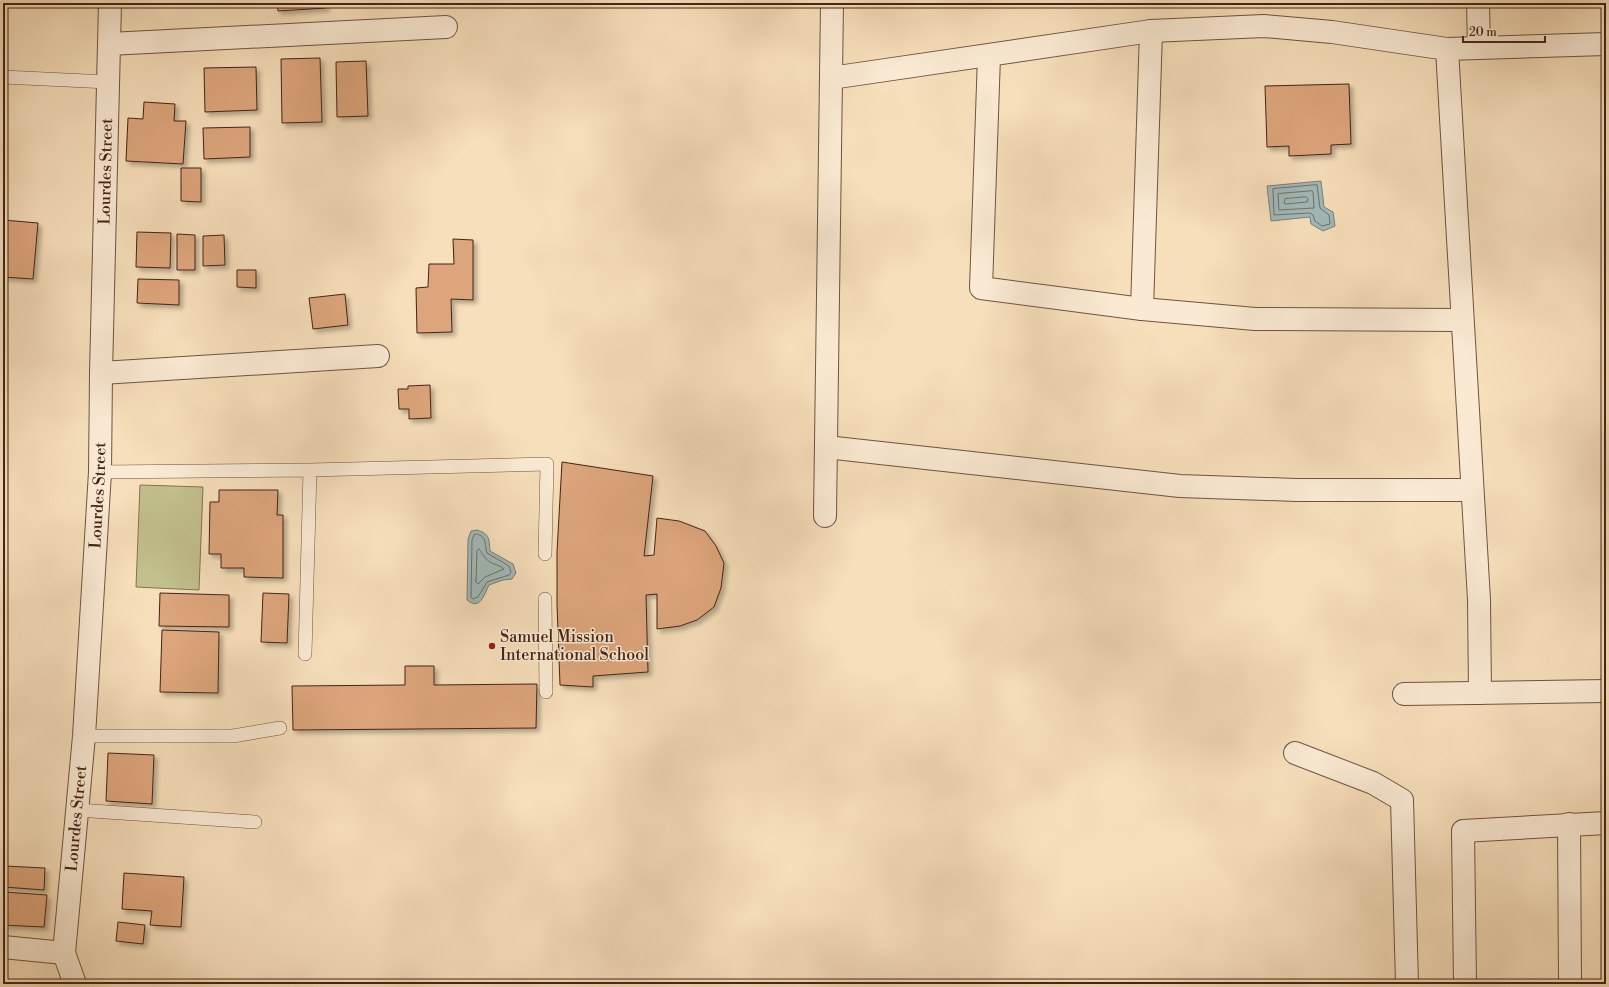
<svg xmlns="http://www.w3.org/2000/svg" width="1609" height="987" viewBox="0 0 1609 987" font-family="'Libre Bodoni',serif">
<defs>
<filter id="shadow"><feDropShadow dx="3.5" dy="3.5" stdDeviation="2" flood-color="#0004"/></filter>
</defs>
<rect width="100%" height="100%" fill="#f7dfbb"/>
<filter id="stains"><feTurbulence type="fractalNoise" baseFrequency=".005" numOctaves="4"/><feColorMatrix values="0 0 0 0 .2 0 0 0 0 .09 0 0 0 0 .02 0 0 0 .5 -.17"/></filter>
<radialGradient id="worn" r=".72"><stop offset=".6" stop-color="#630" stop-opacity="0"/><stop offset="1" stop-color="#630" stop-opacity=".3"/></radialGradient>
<path fill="#c2c08d" stroke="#837252" d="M 140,485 L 203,487 L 199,590 L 136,587 Z"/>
<path fill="#a1baba" stroke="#7c7e79" d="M 1321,181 L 1324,207 L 1333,212 L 1335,226 L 1323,231 L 1311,224 L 1310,217 L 1271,221 L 1267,186 Z
M 477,530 C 490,534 489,539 490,551 L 513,564 L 516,573 L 512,579 L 503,580 L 489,585 C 484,595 480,611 467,600 L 468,539 L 471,531 Z"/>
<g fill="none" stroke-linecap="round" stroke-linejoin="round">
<path stroke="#726f68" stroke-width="1" d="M 1317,185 L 1320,208 L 1329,215 L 1330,224 L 1322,226 L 1315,221 L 1313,215 L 1310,213 L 1274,215 L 1273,189 Z
M 1312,191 L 1313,192 L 1314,208 L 1279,210 L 1278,194 Z
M 1306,197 L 1308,199 L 1307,202 L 1286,204 L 1284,203 L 1285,199 Z
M 477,534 C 488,537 484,545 487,553 L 509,566 L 511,572 L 509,575 L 487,582 L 478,597 L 473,599 L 471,597 L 472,540 L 474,535 Z
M 479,549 C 483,554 484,558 490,562 C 494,565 501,565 504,569 L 485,577 L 478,584 L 476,582 L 477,551 Z"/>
</g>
<path fill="#dda57c" stroke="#442417" filter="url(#shadow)" d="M 277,3 L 326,3 L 326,8 L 278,11 Z
M 320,58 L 322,122 L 282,123 L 281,59 Z
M 366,61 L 368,116 L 337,117 L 336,62 Z
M 256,67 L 257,110 L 205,112 L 204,68 Z
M 1349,84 L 1351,144 L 1331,145 L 1331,154 L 1289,156 L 1289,146 L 1267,147 L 1265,86 Z
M 144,102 L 175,104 L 174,121 L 186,121 L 183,164 L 126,161 L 128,118 L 143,119 Z
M 250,127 L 250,157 L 204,159 L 203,128 Z
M 181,168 L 201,168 L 201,202 L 181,201 Z
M 3,220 L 38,223 L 33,279 L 3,277 Z
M 137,232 L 171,233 L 170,268 L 136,267 Z
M 177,234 L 195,235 L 195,270 L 177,270 Z
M 224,235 L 225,265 L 203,266 L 203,236 Z
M 453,239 L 473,240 L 473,300 L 451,299 L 452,332 L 417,333 L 416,288 L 428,287 L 429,264 L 454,264 Z
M 237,270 L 256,270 L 256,288 L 237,287 Z
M 138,279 L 179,280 L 179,305 L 137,303 Z
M 345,294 L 348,325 L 313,329 L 309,298 Z
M 430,385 L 431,418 L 409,419 L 409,409 L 399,409 L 398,389 L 408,389 L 408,386 Z
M 562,462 L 653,476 L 644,556 L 654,555 L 657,518 L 679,521 L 705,531 L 716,546 L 724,563 L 721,588 L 714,607 L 697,620 L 680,626 L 657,629 L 657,594 L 646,595 L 648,672 L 593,676 L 593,687 L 560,685 L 557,604 L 557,552 Z
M 219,490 L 278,490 L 277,515 L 283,515 L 283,578 L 244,577 L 244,568 L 221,568 L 221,554 L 209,554 L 210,502 L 219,502 Z
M 160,593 L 229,595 L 229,627 L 159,626 Z
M 263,593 L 289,594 L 287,643 L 261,642 Z
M 162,630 L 219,632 L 218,693 L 160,692 Z
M 405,666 L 434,666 L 434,685 L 537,684 L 536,728 L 293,730 L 292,686 L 405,685 Z
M 108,753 L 154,755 L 152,804 L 106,801 Z
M 5,866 L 45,868 L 44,890 L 4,887 Z
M 124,873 L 184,877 L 181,927 L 150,925 L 152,911 L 122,909 Z
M 4,892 L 47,895 L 44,927 L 3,925 Z
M 118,922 L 145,925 L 143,944 L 116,941 Z"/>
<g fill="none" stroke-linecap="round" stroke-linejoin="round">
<defs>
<path id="service" d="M 3,77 L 108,82
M 100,472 L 310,470 L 547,464 L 545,554
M 545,599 L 546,692
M 305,654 L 310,470
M 84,736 L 233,736 L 280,728
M 77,810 L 255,822"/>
<g id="minor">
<path d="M 1478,3 L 1479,48"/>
<path d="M 109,44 L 446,27"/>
<path d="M 1447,49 L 1479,600 L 1480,693"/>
<path d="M 989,56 L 981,288 L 1142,309 L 1255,319 L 1462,320"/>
<path d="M 831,78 L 1151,31 L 1264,26 L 1332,32 L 1447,49 L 1606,44"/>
<path d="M 1142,309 L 1151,31"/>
<path d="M 101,373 L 378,356"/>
<path d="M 826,447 L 1180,486 L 1296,490 L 1472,490"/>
<path d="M 825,516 L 832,3"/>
<path d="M 1404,694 L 1606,691"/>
<path d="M 1295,753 L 1373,783 L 1402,800 L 1407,984"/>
<path d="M 1569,824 L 1570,984"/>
<path d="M 3,947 L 64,953"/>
<path id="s1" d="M 75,984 L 64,953 L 84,736 L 100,472 L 101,373 L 110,3"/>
<path d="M 1465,984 L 1463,831 L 1606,823"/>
</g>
</defs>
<use href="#service" stroke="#715340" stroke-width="14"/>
<use href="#minor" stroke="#715340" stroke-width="24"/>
<use href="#service" stroke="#faead3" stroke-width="13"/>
<use href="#minor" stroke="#faead3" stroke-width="22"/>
</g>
<circle fill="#8f2418" stroke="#faead3" stroke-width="1.5" cx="492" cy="646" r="4"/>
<g text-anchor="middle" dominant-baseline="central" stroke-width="3" stroke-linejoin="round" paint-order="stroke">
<g font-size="16" fill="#442417" stroke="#faead3">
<text stroke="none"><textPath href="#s1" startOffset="816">Lourdes Street</textPath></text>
<text stroke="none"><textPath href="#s1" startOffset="492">Lourdes Street</textPath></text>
<text stroke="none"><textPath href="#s1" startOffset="168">Lourdes Street</textPath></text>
</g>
<g font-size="16" fill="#442417" stroke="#faead3" text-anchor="start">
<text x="500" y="637">Samuel Mission<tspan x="500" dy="18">International School</tspan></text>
</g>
</g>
<rect width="1609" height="987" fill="none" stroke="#f7dfbb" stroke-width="16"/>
<rect x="4" y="4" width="1601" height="979" fill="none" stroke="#442417" stroke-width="2"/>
<rect x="8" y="8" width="1593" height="971" fill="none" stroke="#442417"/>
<path d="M1463 36v6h82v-6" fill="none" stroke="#442417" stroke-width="2"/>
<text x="1469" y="36" font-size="12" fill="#442417" stroke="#faead3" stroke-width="3" paint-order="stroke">20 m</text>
<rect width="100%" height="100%" filter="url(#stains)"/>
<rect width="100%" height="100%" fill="url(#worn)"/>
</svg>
